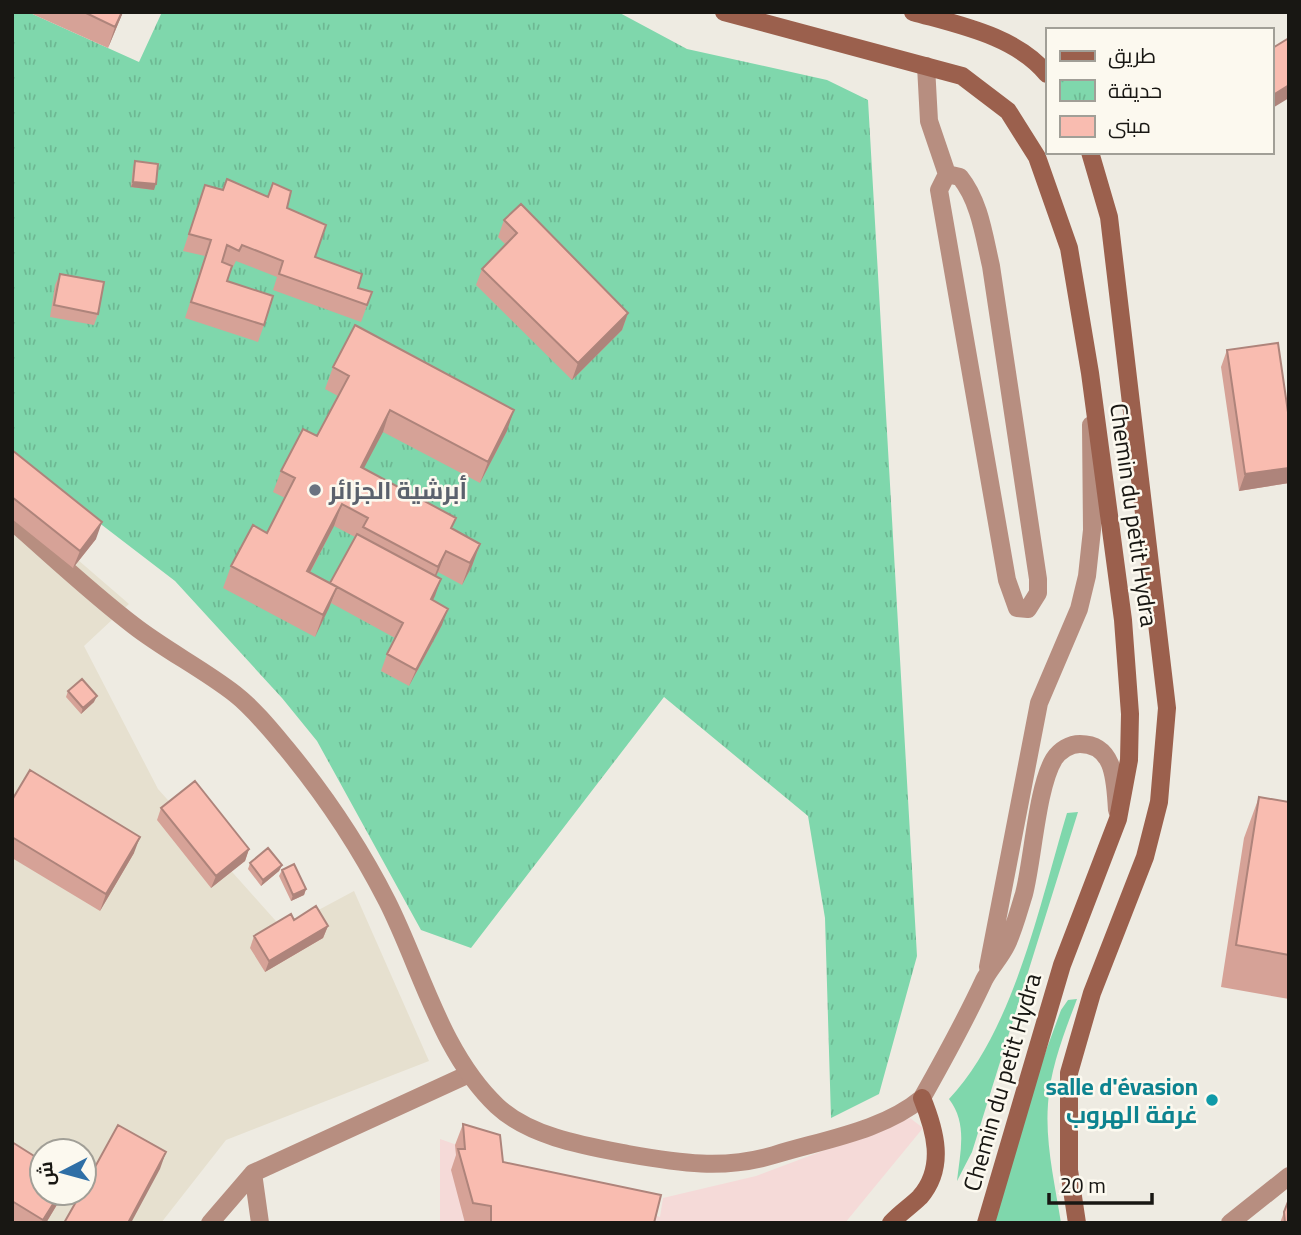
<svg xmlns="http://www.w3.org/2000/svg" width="1301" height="1235" viewBox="0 0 1301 1235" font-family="Georgia,Cairo,serif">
<defs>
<pattern id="park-tufts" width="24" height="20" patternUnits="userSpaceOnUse" patternTransform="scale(1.75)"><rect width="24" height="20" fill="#7fd7ac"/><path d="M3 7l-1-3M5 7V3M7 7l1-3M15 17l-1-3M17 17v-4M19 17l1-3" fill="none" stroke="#6db893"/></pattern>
</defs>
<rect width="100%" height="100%" fill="#eeebe2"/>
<path fill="#f5dad8" d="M 910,1118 L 923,1128 L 845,1223 L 440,1223 L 440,1139 L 660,1217 L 663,1198 L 756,1176 Z"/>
<path fill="#e6e0cf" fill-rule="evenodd" d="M 12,503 L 129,604 L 84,646 L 158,789 L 283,929 L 354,891 L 429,1061 L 226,1140 L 161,1223 L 28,1223 L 12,1213 ZM 42,1151 L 84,1151 L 84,1193 L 42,1193 Z"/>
<path fill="#7fd7ac" d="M 1078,812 L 972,1152 L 957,1181 C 960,1152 968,1124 949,1099 C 1014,1030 1040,903 1067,813 Z
M 1077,999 C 1065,1031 1050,1068 1048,1104 C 1045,1143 1055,1184 1061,1223 L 994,1223 L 1023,1113 L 1061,1010 L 1068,1000 Z"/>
<path fill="url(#park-tufts)" d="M 12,12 L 28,12 L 139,62 L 162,12 L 618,12 L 687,49 L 827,80 L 868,100 L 917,956 L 879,1094 L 831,1118 L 825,918 L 808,816 L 664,697 L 471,948 L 421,930 L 317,741 L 282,698 L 175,581 L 12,456 Z"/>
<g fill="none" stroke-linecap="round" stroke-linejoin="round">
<path stroke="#b78e80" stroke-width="18" d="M 926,66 L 929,121 L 947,174
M 947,174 L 960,177 C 980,202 984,236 991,266 L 1038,579 L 1038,593 L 1028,609 L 1017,608 L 1007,580 L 939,190 Z
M 253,1173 L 260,1223
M 210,1223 L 253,1173 L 469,1074"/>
<path stroke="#b78e80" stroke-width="18" d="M 1230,1223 L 1289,1176"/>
<path stroke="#b78e80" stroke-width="18" d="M 12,521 C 52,556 91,593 133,625 C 165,650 203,669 235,694 C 253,708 271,730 286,748 C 324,794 360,848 387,901 C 421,968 441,1053 497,1106 C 530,1137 586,1146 628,1154 C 679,1163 724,1170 774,1155 C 822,1140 883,1131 922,1098 C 944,1059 965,1021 984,980 C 990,968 1001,957 1007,944 C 1014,929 1019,910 1024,894 C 1033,859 1037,787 1054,759 C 1060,750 1070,744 1080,744 C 1116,744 1115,784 1117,810
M 988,967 L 1039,703 L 1079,609 L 1087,576 L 1092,530 L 1091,425"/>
<path stroke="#9b604d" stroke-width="18" d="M 724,12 L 962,76 L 1008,111 L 1037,157 L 1069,248 L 1090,373 L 1123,620 L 1130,714 L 1129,760 L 1118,819 L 1062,965 L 986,1223
M 913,12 C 959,25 1016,36 1047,74
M 891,1223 C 900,1213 911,1206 920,1197 C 946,1167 935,1130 922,1098
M 1077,1223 L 1069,1170 L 1069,1073 L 1092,993 L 1145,857 L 1159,802 L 1167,708 L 1109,217 L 1090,152"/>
</g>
<path fill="#d6a297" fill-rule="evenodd" d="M 28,12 L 123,12 L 108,48 Z
M 135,161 L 154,190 L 131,187 L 133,167 Z
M 205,185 L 287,208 L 315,257 L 358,288 L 372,292 L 361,322 L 273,290 L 277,277 L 236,261 L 233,267 L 232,267 L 227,281 L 264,325 L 258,342 L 185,318 L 205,256 L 183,251 Z
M 504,220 L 628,313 L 622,330 L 572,380 L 476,285 L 482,269 L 505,244 L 498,237 Z
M 60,274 L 98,314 L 94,325 L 50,317 L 55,285 Z
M 1227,350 L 1289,419 L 1289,483 L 1239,491 L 1221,367 Z
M 333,367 L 507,431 L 480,483 L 383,432 L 363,469 L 456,518 L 452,529 L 480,544 L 472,566 L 462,585 L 438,572 L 436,577 L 435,596 L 433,600 L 442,625 L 409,686 L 381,671 L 387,654 L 395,638 L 331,603 L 315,637 L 223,588 L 231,566 L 267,533 L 285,498 L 273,492 L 281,471 L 317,436 L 338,396 L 325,389 ZM 334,526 L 355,537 L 330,583 L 310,573 Z
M 12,450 L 96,539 L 73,568 L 12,519 Z
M 68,691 L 94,702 L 81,714 L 66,697 Z
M 1259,797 L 1289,802 L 1289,999 L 1221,987 L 1244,838 Z
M 12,800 L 134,853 L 100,911 L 12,858 Z
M 161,808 L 249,849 L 245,861 L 211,888 L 157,820 Z
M 250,863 L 282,865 L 279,871 L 261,886 L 248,869 Z
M 282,870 L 306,889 L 304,895 L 291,901 L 279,876 Z
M 294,920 L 328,926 L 323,938 L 265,972 L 250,948 L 254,936 Z
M 463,1124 L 503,1162 L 654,1223 L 465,1223 L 451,1170 L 456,1155 L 455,1145 Z
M 12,1142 L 42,1193 L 64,1193 L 46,1223 L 15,1223 L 12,1221 Z
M 1284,1212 L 1289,1223 L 1280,1223 Z"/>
<path fill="#ae847b" d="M 122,12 L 123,12 L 108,48 L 115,27 Z
M 1289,85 L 1289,98 L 1271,109 L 1271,101 L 1273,95 Z
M 133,182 L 156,184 L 154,190 L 131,187 Z
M 628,313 L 622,330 L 572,380 L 578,363 Z
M 390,410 L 383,432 L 353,489 L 361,467 Z
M 514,410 L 507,431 L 480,483 L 488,462 Z
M 1289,468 L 1289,483 L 1239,491 L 1245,474 Z
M 342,504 L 334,526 L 299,593 L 307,571 Z
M 102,522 L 96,539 L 73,568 L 80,551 Z
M 480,544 L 472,566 L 462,585 L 470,563 Z
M 446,551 L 438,572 L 430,588 L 438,567 Z
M 441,579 L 435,596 L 425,616 L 431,599 Z
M 337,587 L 329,608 L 315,637 L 323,615 Z
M 448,609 L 442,625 L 409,686 L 416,670 Z
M 97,696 L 94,702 L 81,714 L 83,708 Z
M 140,837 L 134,853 L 100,911 L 106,894 Z
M 249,849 L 245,861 L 211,888 L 216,876 Z
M 282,865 L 279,871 L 261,886 L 263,880 Z
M 306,889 L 304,895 L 291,901 L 293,895 Z
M 328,926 L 323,938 L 265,972 L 269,961 Z
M 166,1152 L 160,1169 L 131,1223 L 128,1223 Z
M 60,1193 L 64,1193 L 46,1223 L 42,1223 Z"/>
<path fill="#f9bcb0" stroke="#ae847b" stroke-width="2" d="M 84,12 L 122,12 L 115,27 Z
M 1289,38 L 1289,85 L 1273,95 L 1271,92 L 1271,49 Z
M 135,161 L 158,164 L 156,184 L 133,182 Z
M 227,179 L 268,197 L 273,183 L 291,191 L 287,208 L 326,225 L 315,257 L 362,274 L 358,288 L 372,292 L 367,305 L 279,274 L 283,261 L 242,245 L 239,251 L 227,245 L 222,262 L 232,266 L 227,281 L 273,296 L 264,325 L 191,302 L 211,240 L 189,234 L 205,185 L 223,190 Z
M 521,204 L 628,313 L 578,363 L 482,269 L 517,233 L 504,220 Z
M 60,274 L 104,282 L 98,314 L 54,305 Z
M 355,325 L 514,410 L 488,462 L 390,410 L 361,467 L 456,518 L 451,528 L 480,544 L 470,563 L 446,551 L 438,567 L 363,527 L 368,518 L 342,504 L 307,571 L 337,587 L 323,615 L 231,566 L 253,525 L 267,533 L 295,478 L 281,471 L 303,429 L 317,436 L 349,376 L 333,367 Z
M 1278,343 L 1289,419 L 1289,468 L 1245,474 L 1227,350 Z
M 12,450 L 102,522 L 80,551 L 12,497 Z
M 357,534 L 441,579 L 431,599 L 448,609 L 416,670 L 387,654 L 403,623 L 330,583 Z
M 82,679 L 97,696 L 83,708 L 68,691 Z
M 30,770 L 140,837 L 106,894 L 12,837 L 12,800 Z
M 195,781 L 249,849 L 216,876 L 161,808 Z
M 1259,797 L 1289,802 L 1289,955 L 1236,945 Z
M 268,848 L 282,865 L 263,880 L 250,863 Z
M 294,864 L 306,889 L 293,895 L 282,870 Z
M 316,906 L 328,926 L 269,961 L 254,936 L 291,914 L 294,920 Z
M 463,1124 L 500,1135 L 503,1162 L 661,1195 L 654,1223 L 491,1223 L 491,1206 L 473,1203 L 458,1149 L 465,1149 Z
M 118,1125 L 166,1152 L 128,1223 L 64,1223 L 81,1193 L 84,1193 L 84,1187 Z
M 12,1142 L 42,1161 L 42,1193 L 60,1193 L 43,1220 L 12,1201 Z
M 1289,1199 L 1289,1223 L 1285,1223 L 1284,1212 Z"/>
<circle fill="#6b7280" stroke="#fcf9ef" stroke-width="2.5" cx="315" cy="490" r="7"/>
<circle fill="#0f9aa8" stroke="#fcf9ef" stroke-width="2.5" cx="1212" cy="1100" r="7"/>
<g text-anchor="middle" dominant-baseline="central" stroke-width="5" stroke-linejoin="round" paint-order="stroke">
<g font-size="24" font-weight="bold" fill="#5b616d" stroke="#fcf9ef" text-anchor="start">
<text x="329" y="490">أبرشية الجزائر</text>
</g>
<g font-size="24" fill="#181713" stroke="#fcf9ef">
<text transform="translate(1134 515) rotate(82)">Chemin du petit Hydra</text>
<text transform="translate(1002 1082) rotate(-74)">Chemin du petit Hydra</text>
</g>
<g font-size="24" font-weight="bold" fill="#0d838f" stroke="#fcf9ef" text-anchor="end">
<text x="1198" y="1086">salle d'évasion<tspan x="1198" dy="28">غرفة الهروب</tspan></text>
</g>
</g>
<rect width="1301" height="1235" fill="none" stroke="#181713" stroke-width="28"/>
<rect x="1046" y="28" width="228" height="126" fill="#fcf9ef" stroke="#a19f97" stroke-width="2"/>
<rect x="1060" y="51" width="35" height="10" fill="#9b604d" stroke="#a19f97" stroke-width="2"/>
<text x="1108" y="63" font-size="21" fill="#181713">طريق</text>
<rect x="1060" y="80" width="35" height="21" fill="url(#park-tufts)" stroke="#a19f97" stroke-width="2"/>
<text x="1108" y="98" font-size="21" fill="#181713">حديقة</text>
<rect x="1060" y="116" width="35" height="21" fill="#f9bcb0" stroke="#a19f97" stroke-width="2"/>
<text x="1108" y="133" font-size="21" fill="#181713">مبنى</text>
<g transform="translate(63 1172) rotate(264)"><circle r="33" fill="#fcf9ef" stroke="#a19f97" stroke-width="2"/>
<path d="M0-5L12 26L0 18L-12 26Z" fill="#2f6fa6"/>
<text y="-10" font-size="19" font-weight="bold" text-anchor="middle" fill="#181713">ش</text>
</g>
<path d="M1049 1193v10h103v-10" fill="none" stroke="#181713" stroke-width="3.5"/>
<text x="1060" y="1193" font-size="21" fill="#181713" stroke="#fcf9ef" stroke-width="5" paint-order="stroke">20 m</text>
</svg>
